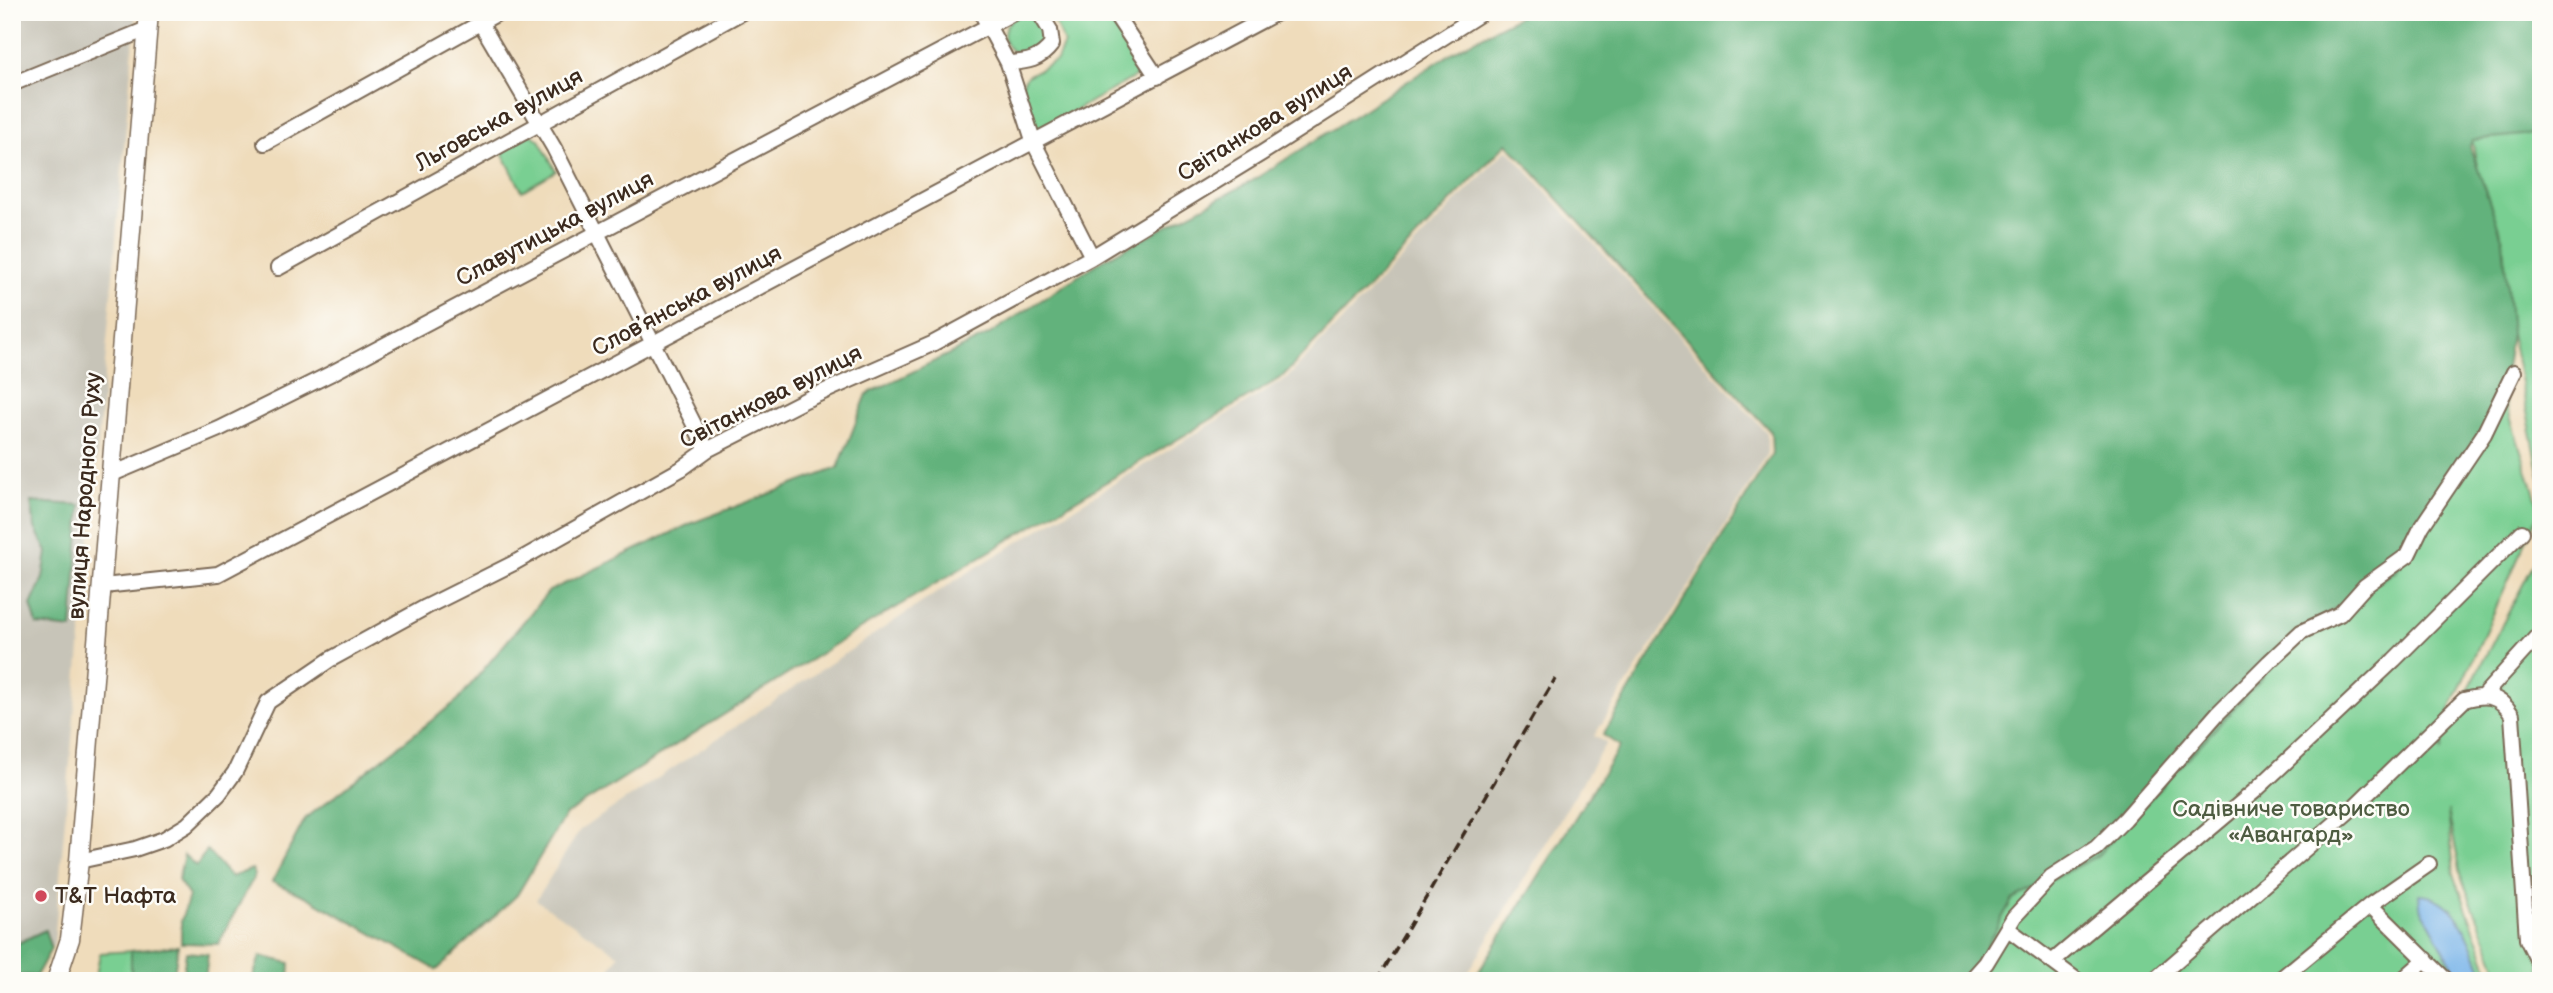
<svg xmlns="http://www.w3.org/2000/svg" width="2553" height="993" viewBox="0 0 2553 993" font-family="'Balsamiq Sans',sans-serif">
<rect width="100%" height="100%" fill="#fdfcf7"/>
<filter id="ink" filterUnits="userSpaceOnUse"><feTurbulence type="fractalNoise" baseFrequency=".0143" numOctaves="2"/><feDisplacementMap in="SourceGraphic" scale="14" xChannelSelector="R" yChannelSelector="G"/><feConvolveMatrix kernelMatrix="1 2 1 2 8 2 1 2 1" color-interpolation-filters="sRGB"/></filter>
<filter id="wash" filterUnits="userSpaceOnUse"><feTurbulence type="fractalNoise" baseFrequency=".00686" numOctaves="4" result="noise"/><feDisplacementMap in="SourceGraphic" scale="28" xChannelSelector="R" yChannelSelector="G"/><feGaussianBlur stdDeviation="1.57" result="paint"/><feColorMatrix in="noise" values="0 0 0 0 0 0 0 0 0 0 0 0 0 0 0 0 0 1.4 0 .05"/><feComposite in="paint" operator="in"/></filter>
<g filter="url(#wash)">
<rect width="100%" height="100%" fill="#efdcbb"/>
<path fill="#c7c4b8" d="M 12,12 L 136,12 L 54,944 L 29,981 L 12,981 Z
M 1507,149 L 1767,433 L 1767,455 L 1689,586 L 1594,736 L 1606,743 L 1463,981 L 602,981 L 619,955 L 536,900 L 580,830 L 956,580 L 1287,378 Z"/>
<path fill="#79cf92" stroke="#5a7c58" stroke-width="2" d="M 1050,12 L 1107,12 L 1141,64 L 1142,73 L 1040,130 L 1033,124 L 1022,84 L 1027,76 L 1057,60 L 1064,43 Z
M1004 35a19 19 0 1 1 38 0a19 19 0 1 1-38 0Z
M 2541,121 L 2541,481 L 2472,140 Z
M 531,134 L 539,140 L 556,171 L 522,191 L 500,148 Z
M 2495,370 L 2540,510 L 2439,734 L 2442,752 L 2443,738 L 2541,550 L 2541,981 L 2503,981 L 2462,879 L 2448,810 L 2454,874 L 2493,981 L 1965,981 L 2006,899 Z
M 131,951 L 131,981 L 95,981 L 100,953 Z"/>
<path fill="#62b27c" stroke="#4e6e4d" stroke-width="2" d="M 1527,12 L 2541,12 L 2541,133 L 2472,140 L 2470,147 L 2503,240 L 2511,333 L 2501,405 L 2429,500 L 2397,570 L 2315,621 L 2097,856 L 2012,900 L 1967,981 L 1473,981 L 1620,746 L 1603,735 L 1772,454 L 1771,432 L 1507,143 L 1282,377 L 853,633 L 565,815 L 517,895 L 437,970 L 305,896 L 272,882 L 305,819 L 458,700 L 549,591 L 692,523 L 838,468 L 867,394 L 988,335 L 1104,259 L 1252,181 L 1461,47 Z
M 31,502 L 81,505 L 72,629 L 37,625 L 31,605 L 43,578 L 47,552 L 35,528 Z
M 207,850 L 231,877 L 252,869 L 255,875 L 218,944 L 181,943 L 181,921 L 189,896 L 178,880 L 184,855 L 196,866 Z
M 45,930 L 51,949 L 36,976 L 12,975 L 12,946 Z
M 178,946 L 173,981 L 131,981 L 131,951 Z
M 186,952 L 208,954 L 205,981 L 182,981 Z
M 260,956 L 290,963 L 289,981 L 252,981 Z"/>
<path fill="#77b3e9" stroke="#596e84" stroke-width="2" d="M 2419,895 C 2461,896 2472,948 2487,981 L 2461,981 L 2420,906 Z"/>
</g>
<g filter="url(#ink)">
<g fill="none" stroke-linecap="round" stroke-linejoin="round">
<defs>
<path id="minor" d="M 474,12 L 554,148 L 707,450
M 981,12 L 1008,63 L 1034,143 L 1092,257
M 1114,12 L 1157,77
M 1008,63 C 1028,62 1040,60 1052,44 L 1050,30 L 1039,12
M 12,84 L 147,29
M 265,143 L 500,12
M 278,268 L 742,12
M 110,475 L 219,429 L 330,374 L 1015,12
M 103,586 L 218,574 L 1278,12
M 2484,695 L 2541,632
M 79,861 L 135,849 L 164,839 L 187,825 L 219,794 L 235,772 L 268,702 L 331,659 L 426,607 L 514,563 L 681,469 L 707,450 L 805,400 L 932,344 L 1092,257 L 1262,153 L 1483,12
M 2370,905 L 2429,864
M 2008,929 L 2078,981
M 2053,961 L 2256,790 L 2394,660 L 2522,532
M 1970,981 L 1986,963 L 2014,917 L 2051,877 L 2096,848 L 2125,819 L 2218,713 L 2269,662 L 2301,632 L 2340,614 L 2365,586 L 2408,555 L 2422,526 L 2484,434 L 2514,372
M 2153,981 L 2356,805 L 2464,700 C 2486,694 2499,694 2512,715 L 2527,939 L 2541,967
M 2278,981 L 2370,905 L 2447,981
M 2401,981 L 2426,959"/>
<path id="major" d="M 56,981 L 70,939 L 79,861 L 149,12"/>
</defs>
<use href="#minor" stroke="#7a6855" stroke-width="18"/>
<use href="#major" stroke="#7a6855" stroke-width="21"/>
<use href="#minor" stroke="#fff" stroke-width="14"/>
<use href="#major" stroke="#fff" stroke-width="18"/>
<path stroke="#3b2a1e" stroke-width="3.5" stroke-dasharray="10 5" stroke-linecap="butt" d="M 1377,981 L 1555,679"/>
</g>
</g>
<circle fill="#d1495b" stroke="#fdfcf7" stroke-width="2.5" cx="41" cy="896" r="7"/>
<g text-anchor="middle" dominant-baseline="central" stroke-width="5" stroke-linejoin="round" paint-order="stroke">
<g font-size="23" fill="#3b2a1e" stroke="#fdfcf7">
<text transform="translate(499 120) rotate(-29)">Льговська вулиця</text>
<text transform="translate(1265 123) rotate(-32)">Світанкова вулиця</text>
<text transform="translate(555 229) rotate(-28)">Славутицька вулиця</text>
<text transform="translate(687 301) rotate(-28)">Словʼянська вулиця</text>
<text transform="translate(771 397) rotate(-27)">Світанкова вулиця</text>
<text transform="translate(85 496) rotate(-86)">вулиця Народного Руху</text>
</g>
<g font-size="23" fill="#4e5c41" stroke="#fdfcf7">
<text x="2291" y="809">Садівниче товариство<tspan x="2291" dy="26">«Авангард»</tspan></text>
</g>
<g font-size="23" fill="#3b2a1e" stroke="#fdfcf7" text-anchor="start">
<text x="55" y="896">Т&amp;Т Нафта</text>
</g>
</g>
<rect width="2553" height="993" fill="none" stroke="#fdfcf7" stroke-width="42"/>
</svg>
